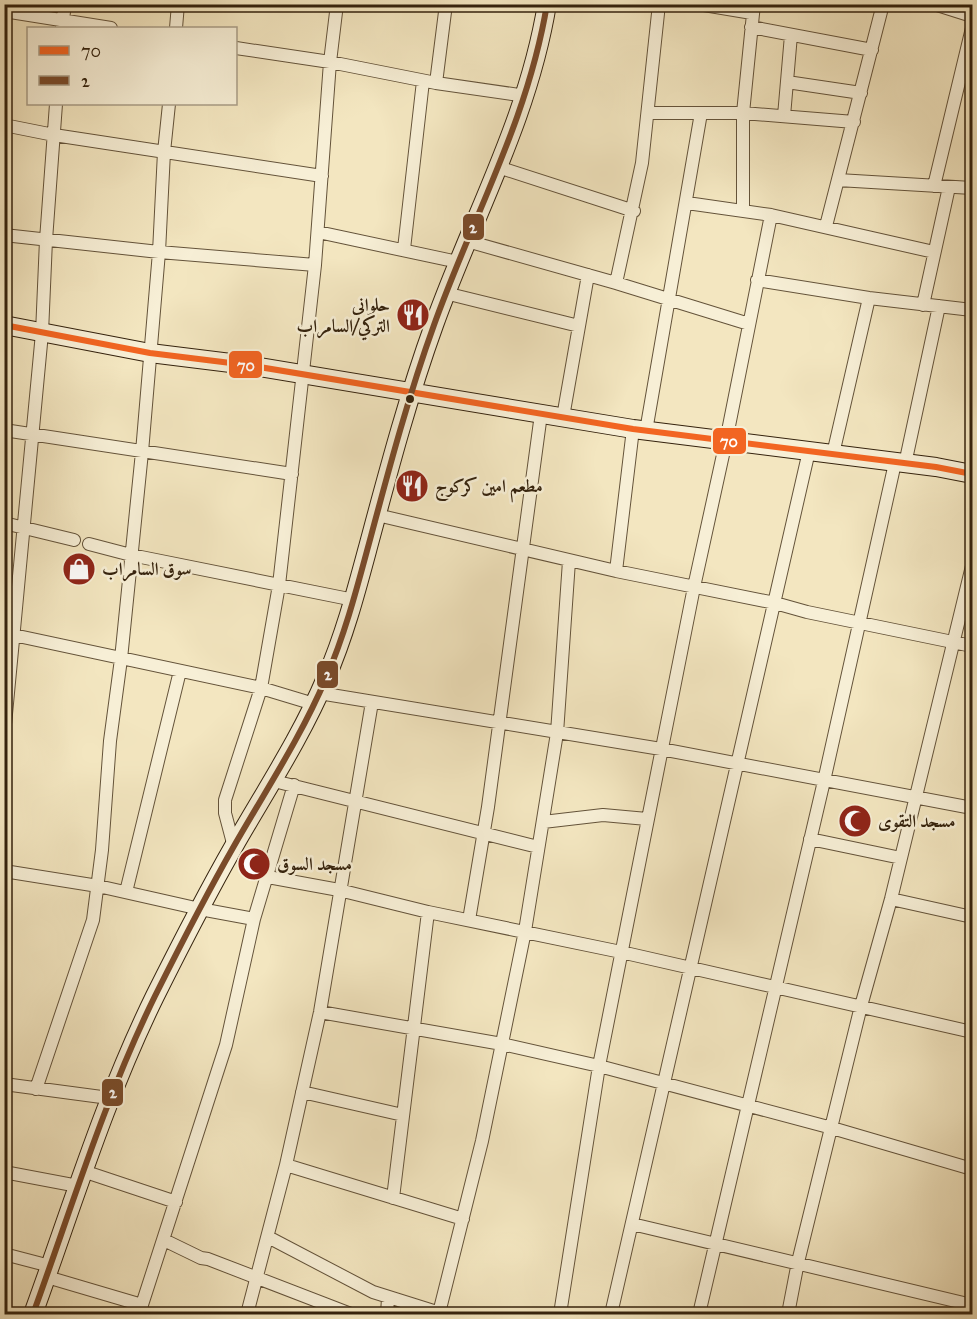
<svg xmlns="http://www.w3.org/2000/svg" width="977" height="1319" viewBox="0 0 977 1319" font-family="'IM FELL Great Primer',Amiri,serif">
<rect width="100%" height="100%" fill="#f3e6c0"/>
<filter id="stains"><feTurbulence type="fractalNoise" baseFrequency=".00333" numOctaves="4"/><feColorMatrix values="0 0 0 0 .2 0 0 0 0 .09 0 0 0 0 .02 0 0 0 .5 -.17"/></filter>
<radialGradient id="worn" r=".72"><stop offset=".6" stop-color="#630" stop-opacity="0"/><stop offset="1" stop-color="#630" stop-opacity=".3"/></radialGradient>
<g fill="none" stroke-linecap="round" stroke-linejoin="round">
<defs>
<path id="street" d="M 698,4 L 752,13
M 934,4 L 972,16
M 4,11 L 111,28
M 62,27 L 65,4
M 751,27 L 872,50
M 176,28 L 178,4
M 236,48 L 330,62 L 436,83 L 526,96
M 787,82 L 861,93
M 436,83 L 446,4
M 648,113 L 743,113 L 854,122
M 784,116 L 791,35
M 4,125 L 54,135 L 322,176
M 498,167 L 634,211
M 838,180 L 972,188
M 934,186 L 972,28
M 687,203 L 771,215 L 934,252
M 743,210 L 743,113 L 754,4
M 826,226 L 883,4
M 318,232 L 458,262
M 4,235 L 159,252 L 315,265
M 467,241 L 616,283 L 749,324
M 404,249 L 423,81
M 757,280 L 869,298 L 972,310
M 616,283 L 642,163 L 659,4
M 445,293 L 579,326
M 923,305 L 949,187
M 563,417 L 588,275
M 4,430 L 292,474
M 646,431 L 701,113
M 833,454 L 869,298
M 905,464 L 939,306
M 377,515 L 616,571 L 775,603 L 807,612 L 972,646
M 4,523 L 74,540
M 89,544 L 131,555 L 354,600
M 616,571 L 633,429
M 4,633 L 261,688 L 314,704
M 319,693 L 661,749 L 972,808
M 4,735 L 42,333 L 46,240 L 56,104
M 274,781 L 538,847
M 543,822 L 603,815 L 647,819
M 810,839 L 901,858
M 234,847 L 225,813 L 225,800 L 261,688 L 279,585 L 315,265 L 330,62 L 337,4
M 4,871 L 98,886 L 200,909 L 254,919
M 268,877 L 339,890 L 428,912 L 621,952 L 972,1032
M 126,892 L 180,671
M 891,899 L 972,917
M 469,920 L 488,807 L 541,414
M 320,1012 L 502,1044 L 599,1066 L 832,1128 L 972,1169
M 4,1084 L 109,1098
M 36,1089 L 93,920 L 102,850 L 110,741 L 121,659 L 142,452 L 159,252 L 164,152 L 169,104
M 302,1092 L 403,1115
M 286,1165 L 463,1219
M 83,1171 L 176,1202
M 4,1172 L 78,1186
M 393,1198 L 428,912
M 632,1224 L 972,1305
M 268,1237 L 373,1292 L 443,1314
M 164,1240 L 201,1258 L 208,1259 L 351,1314
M 4,1254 L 50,1266
M 47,1277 L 142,1305
M 439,1313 L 482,1141 L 525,931 L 557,733 L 569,561
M 139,1314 L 226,1045 L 254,919 L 294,785
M 247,1314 L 286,1165 L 320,1012 L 372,702
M 387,1314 L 388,1298
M 560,1314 L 599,1066 L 694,587 L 726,441 L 771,215
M 611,1314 L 809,451
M 699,1314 L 824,781 L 895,463
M 788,1314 L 798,1262 L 861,1006 L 891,899 L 972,566"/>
<path id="secondary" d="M 4,325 L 150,353 L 247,365 L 633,429 L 936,467 L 972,474
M 33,1314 C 72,1207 104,1100 155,996 C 180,946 206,895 234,846 C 266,790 301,737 326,678 C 346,632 358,584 371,536 C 390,465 409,394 434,325 C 473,216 528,120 547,4"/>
</defs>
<use href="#street" stroke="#64533a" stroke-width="14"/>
<use href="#secondary" stroke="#34220d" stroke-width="20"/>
<use href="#street" stroke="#f7efd6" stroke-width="12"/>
<use href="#secondary" stroke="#f7efd6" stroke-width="18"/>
<defs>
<path id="bus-1" d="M 4,325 L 150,353 L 247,365 L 633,429 L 936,467 L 972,474"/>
<path id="bus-2" d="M 33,1314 C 72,1207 104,1100 155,996 C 180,946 206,895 234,846 C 266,790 301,737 326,678 C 346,632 358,584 371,536 C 390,465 409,394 434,325 C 473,216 528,120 547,4"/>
</defs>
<use href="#bus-1" stroke="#f7efd6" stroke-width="10"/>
<use href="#bus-2" stroke="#f7efd6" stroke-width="10"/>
<use href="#bus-1" stroke="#f26522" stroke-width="6"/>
<use href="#bus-2" stroke="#7a4b2a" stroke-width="6"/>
</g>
<defs>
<symbol id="restaurant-disc" viewBox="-11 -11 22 22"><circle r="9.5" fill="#8f2418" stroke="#f7efd6"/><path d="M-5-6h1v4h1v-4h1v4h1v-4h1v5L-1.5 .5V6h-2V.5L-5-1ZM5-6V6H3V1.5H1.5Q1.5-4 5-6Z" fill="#fff"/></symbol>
<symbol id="shop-disc" viewBox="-11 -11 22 22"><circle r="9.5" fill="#8f2418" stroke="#f7efd6"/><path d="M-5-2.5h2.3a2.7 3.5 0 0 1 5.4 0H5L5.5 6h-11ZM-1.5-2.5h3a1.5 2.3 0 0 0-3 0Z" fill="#fff"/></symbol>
<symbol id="mosque-disc" viewBox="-11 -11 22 22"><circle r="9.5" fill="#8f2418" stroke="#f7efd6"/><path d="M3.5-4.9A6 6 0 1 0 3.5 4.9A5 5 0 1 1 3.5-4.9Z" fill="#fff"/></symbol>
</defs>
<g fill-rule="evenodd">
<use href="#restaurant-disc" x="394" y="296" width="38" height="38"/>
<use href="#restaurant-disc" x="393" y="467" width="38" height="38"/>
<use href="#shop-disc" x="60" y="550" width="38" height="38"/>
<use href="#mosque-disc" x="836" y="802" width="38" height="38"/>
<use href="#mosque-disc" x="235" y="845" width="38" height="38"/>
</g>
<circle fill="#34220d" stroke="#f7efd6" stroke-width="2" cx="410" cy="399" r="5"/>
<g text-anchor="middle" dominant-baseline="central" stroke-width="5" stroke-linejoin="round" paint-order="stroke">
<g font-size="18" font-weight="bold" fill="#34220d" stroke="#f7efd6" text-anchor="start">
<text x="390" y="305" text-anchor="end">حلواني<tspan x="390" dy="21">التركي/السامراب</tspan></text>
<text x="435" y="486">مطعم امين كركوج</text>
<text x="102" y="569">سوق السامراب</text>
<text x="878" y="821">مسجد التقوى</text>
<text x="277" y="864">مسجد السوق</text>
</g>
</g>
<g stroke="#f7efd6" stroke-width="2">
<rect x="462" y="213" width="23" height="28" rx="6" fill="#7a4b2a"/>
<rect x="228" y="350" width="35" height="29" rx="6" fill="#f26522"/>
<rect x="712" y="427" width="35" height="28" rx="6" fill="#f26522"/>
<rect x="316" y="660" width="23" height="29" rx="6" fill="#7a4b2a"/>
<rect x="101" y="1078" width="23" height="29" rx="6" fill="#7a4b2a"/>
</g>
<g font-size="16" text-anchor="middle" font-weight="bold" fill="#fff">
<text x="473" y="233">2</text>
<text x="246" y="371">70</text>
<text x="729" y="447">70</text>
<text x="328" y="680">2</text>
<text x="113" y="1098">2</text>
</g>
<rect width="977" height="1319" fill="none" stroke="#f3e6c0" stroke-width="24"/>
<rect x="6" y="6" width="965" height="1307" fill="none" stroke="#34220d" stroke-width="3"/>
<rect x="12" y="12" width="953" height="1295" fill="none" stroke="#34220d" stroke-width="1.5"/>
<rect x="27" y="27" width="210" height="78" fill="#f7efd6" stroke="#a99d86" stroke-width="1.5"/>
<rect x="39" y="46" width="30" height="9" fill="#f26522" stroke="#a99d86" stroke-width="1.5"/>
<text x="81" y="57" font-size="18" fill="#34220d">70</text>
<rect x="39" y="76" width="30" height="9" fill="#7a4b2a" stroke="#a99d86" stroke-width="1.5"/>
<text x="81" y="87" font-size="18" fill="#34220d">2</text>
<rect width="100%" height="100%" filter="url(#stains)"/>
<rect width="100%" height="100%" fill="url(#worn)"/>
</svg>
